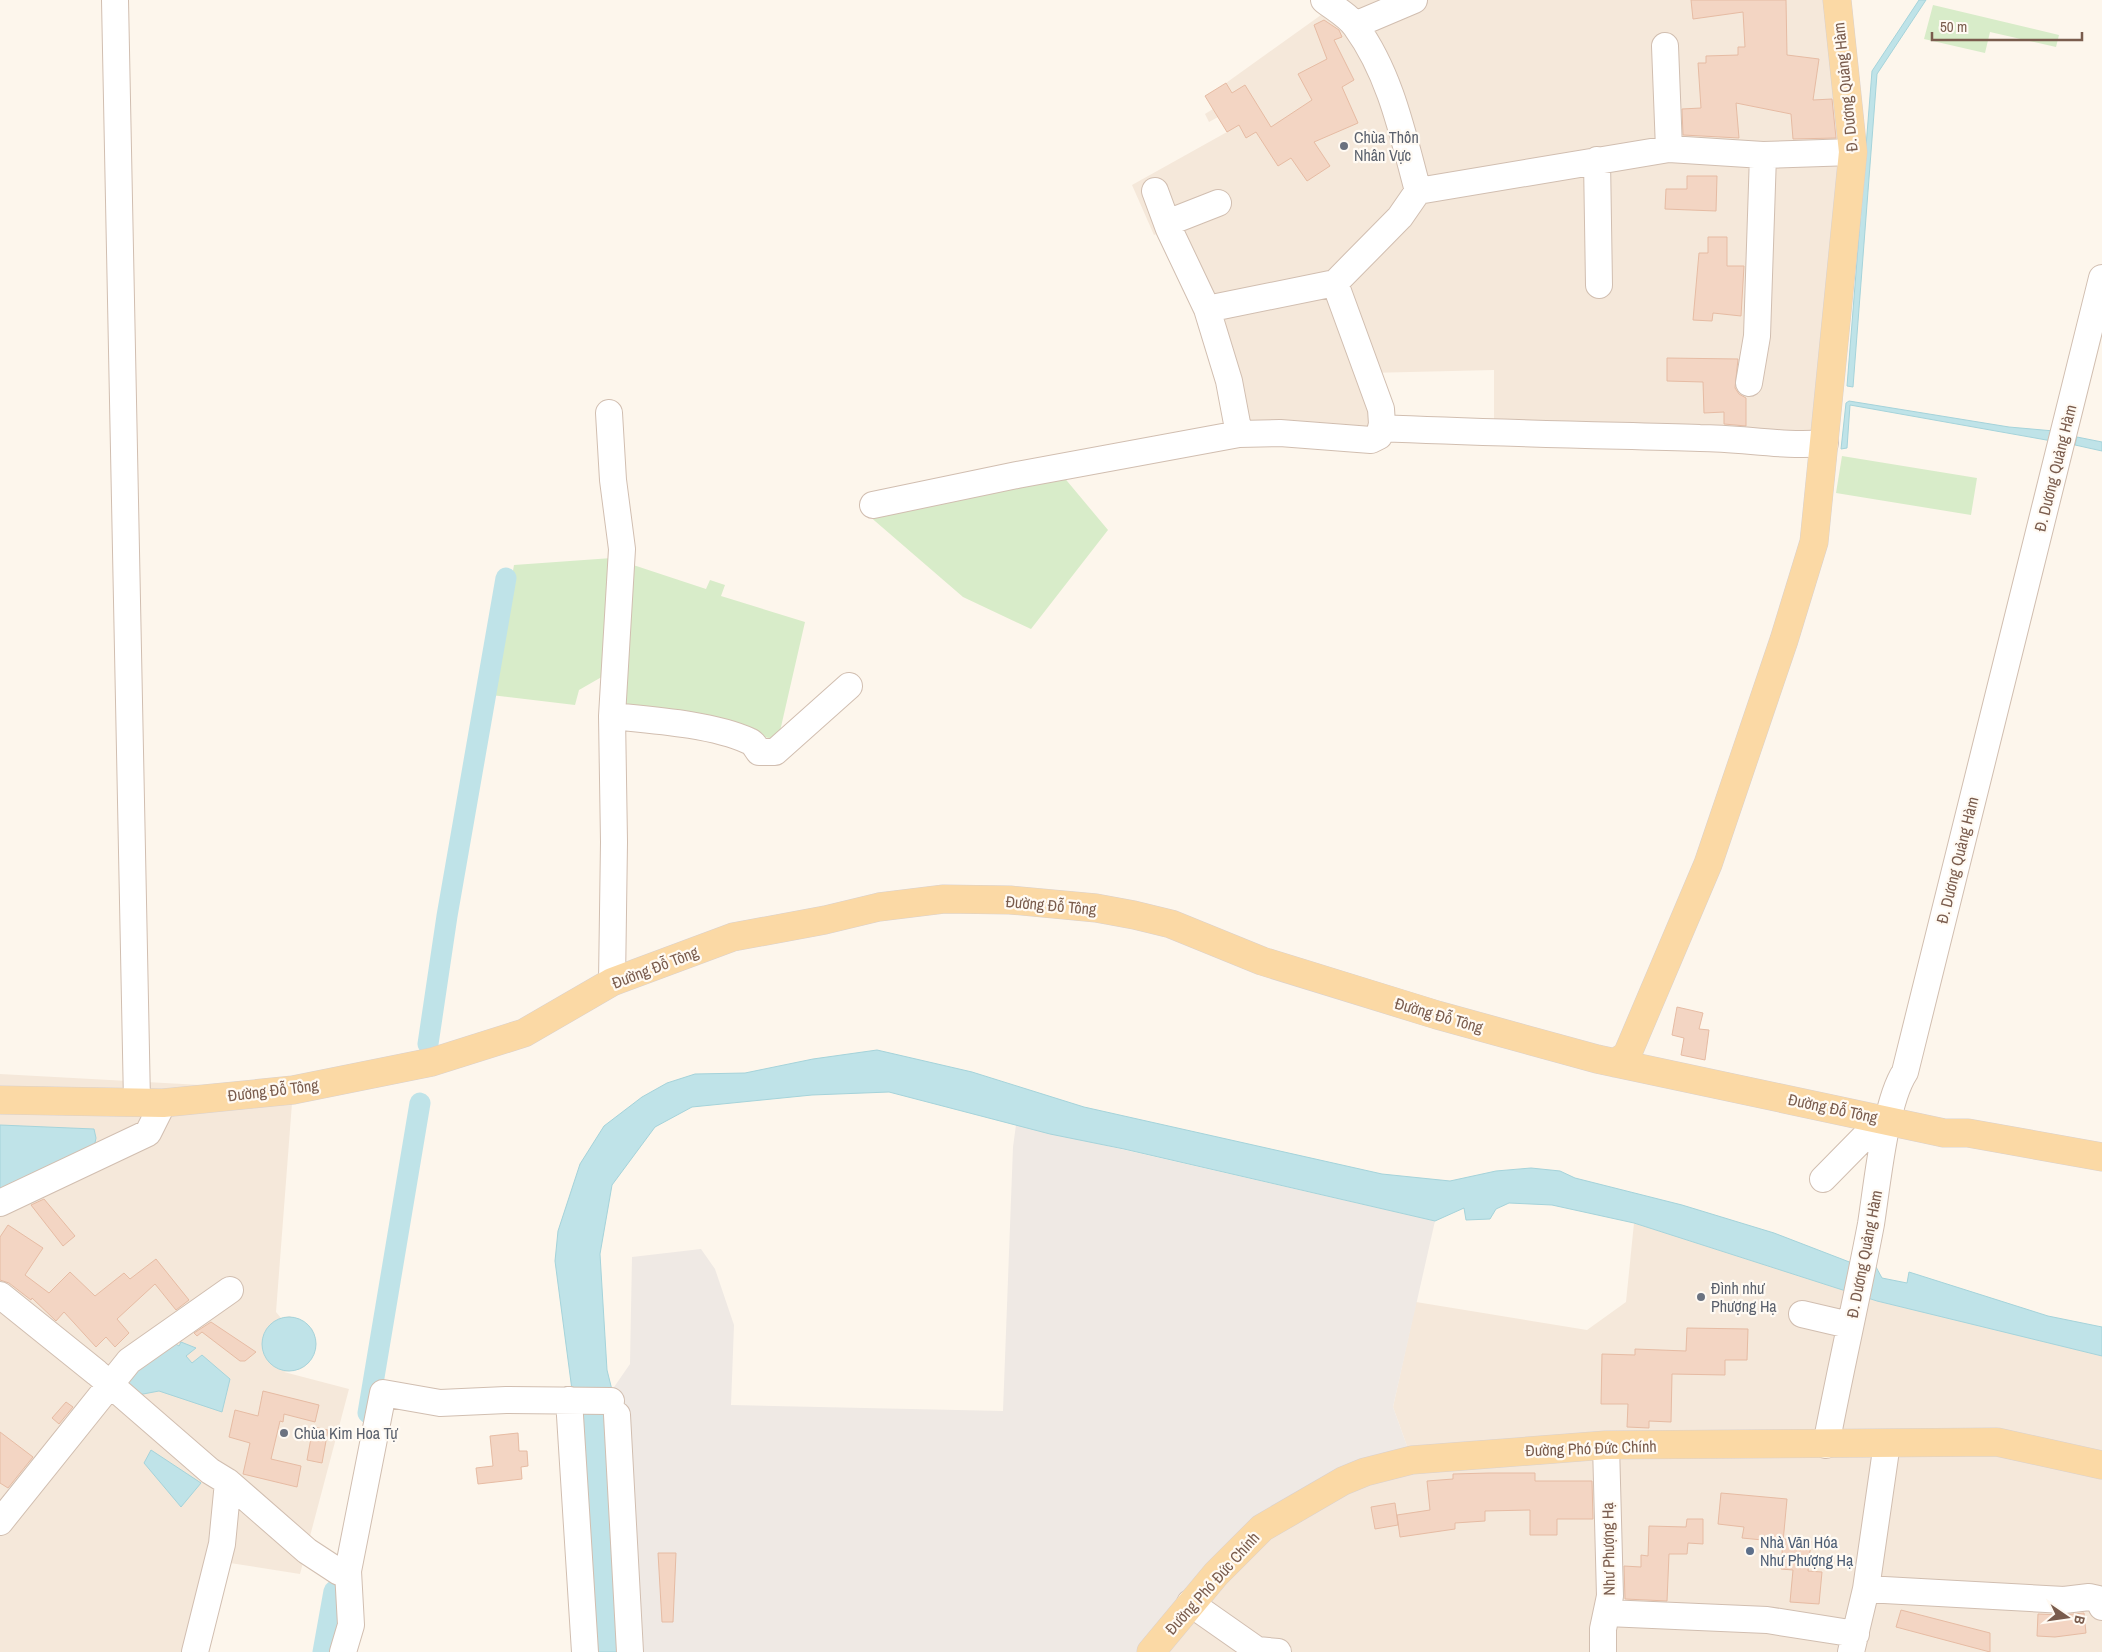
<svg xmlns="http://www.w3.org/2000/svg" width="2102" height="1652" viewBox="0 0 2102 1652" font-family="'Archivo Narrow',sans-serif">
<rect width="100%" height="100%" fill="#fdf6ec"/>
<path fill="#f5e8da" d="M 1324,0 L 1837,0 L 1846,78 L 1825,443 L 1494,434 L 1494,370 L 1368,373 L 1379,436 L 1239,434 L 1169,229 L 1154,235 L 1132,185 L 1227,132 L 1218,117 L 1209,122 L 1205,114 L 1213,109 L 1226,83 L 1328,10 Z
M 0,1074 L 293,1090 L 276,1312 L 281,1318 L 290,1316 L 313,1330 L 316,1348 L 309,1363 L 301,1369 L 284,1372 L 349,1389 L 300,1574 L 230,1563 L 207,1652 L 0,1652 Z
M 1634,1223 L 1877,1301 L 2102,1356 L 2102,1652 L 1151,1652 L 1262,1528 L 1412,1460 L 1393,1407 L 1416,1302 L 1587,1330 L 1626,1302 Z"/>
<path fill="#efe9e4" d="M 1016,1125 L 1435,1221 L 1393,1407 L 1412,1460 L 1278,1517 L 1151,1652 L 624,1652 L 612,1390 L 630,1364 L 632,1257 L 701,1249 L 715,1269 L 734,1325 L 731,1405 L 1003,1411 L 1013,1147 Z"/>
<path fill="#d8ecc9" d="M 1933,5 L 2059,35 L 2056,47 L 1990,32 L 1985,53 L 1924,39 Z
M 1842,456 L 1977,478 L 1971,515 L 1836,493 Z
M 1052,463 L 1108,530 L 1031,629 L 963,597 L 868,515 Z
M 612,558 L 706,589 L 710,580 L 725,585 L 721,596 L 805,622 L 778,740 L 621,706 L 626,663 L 579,690 L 575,705 L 491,695 L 514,565 Z"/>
<path fill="#bfe3e8" stroke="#a5d3da" d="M 1919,0 L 1926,0 L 1877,74 L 1853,387 L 1847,386 L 1872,71 Z
M 1849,401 L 2009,427 L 2054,431 L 2052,441 L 1850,405 L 1847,448 L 1841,449 L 1846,403 Z
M 2077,437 L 2102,442 L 2102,451 L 2075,445 Z
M 877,1050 L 972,1072 L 1084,1107 L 1382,1174 L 1450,1181 L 1496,1171 L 1531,1168 L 1560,1171 L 1575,1178 L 1682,1205 L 1774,1233 L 1852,1263 L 1876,1267 L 1882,1278 L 1907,1283 L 1909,1272 L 2048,1316 L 2102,1327 L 2102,1356 L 1877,1301 L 1634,1223 L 1552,1205 L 1509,1203 L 1496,1209 L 1490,1219 L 1466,1220 L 1464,1208 L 1435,1221 L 1124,1149 L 1050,1134 L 889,1092 L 812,1095 L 692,1107 L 655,1127 L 612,1185 L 600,1254 L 607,1370 L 612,1390 L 624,1652 L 582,1652 L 572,1390 L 555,1261 L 558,1231 L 580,1164 L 604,1126 L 642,1097 L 667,1083 L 695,1074 L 745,1073 L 813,1059 Z
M 0,1125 L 94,1129 L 96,1138 L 93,1153 L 0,1195 Z
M262 1344a27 27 0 1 1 54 0a27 27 0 1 1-54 0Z
M 181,1342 L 196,1348 L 186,1356 L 192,1363 L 202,1355 L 230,1379 L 222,1412 L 159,1391 L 138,1395 L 121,1376 L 174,1343 L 179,1346 Z
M 151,1450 L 201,1483 L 181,1507 L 144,1463 Z"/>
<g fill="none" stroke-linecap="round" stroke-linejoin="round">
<path stroke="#bfe3e8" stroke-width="21" d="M 428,1044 L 447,916 L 506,578
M 368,1413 L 420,1103
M 323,1652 L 334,1591"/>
</g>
<path fill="#f3d5c3" stroke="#e6bba3" d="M 1691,0 L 1786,0 L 1787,55 L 1819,59 L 1813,100 L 1832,99 L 1836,138 L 1793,139 L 1791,114 L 1736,103 L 1739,138 L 1683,135 L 1682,109 L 1701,108 L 1698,63 L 1706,63 L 1706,56 L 1738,55 L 1738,47 L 1745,47 L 1743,12 L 1693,19 Z
M 1324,20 L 1339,30 L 1342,37 L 1334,40 L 1354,80 L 1342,87 L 1358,123 L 1314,142 L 1330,166 L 1307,181 L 1291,158 L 1278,166 L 1256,132 L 1246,138 L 1239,125 L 1227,132 L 1205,96 L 1226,83 L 1232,93 L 1245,85 L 1271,127 L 1312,100 L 1298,74 L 1327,59 L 1314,25 Z
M 1687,176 L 1717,176 L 1716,211 L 1665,209 L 1666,189 L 1687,189 Z
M 1708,237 L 1727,237 L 1727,266 L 1744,266 L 1741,316 L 1713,313 L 1712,321 L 1693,320 L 1699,253 L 1708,253 Z
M 1667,358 L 1738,359 L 1735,388 L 1739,394 L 1746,398 L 1746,426 L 1724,424 L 1724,412 L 1704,413 L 1703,382 L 1667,381 Z
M 1677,1007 L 1703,1013 L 1699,1029 L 1709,1030 L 1705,1060 L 1681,1055 L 1684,1038 L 1672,1035 Z
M 44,1199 L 75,1236 L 63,1246 L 31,1205 Z
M 8,1225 L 43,1248 L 25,1275 L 49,1293 L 70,1272 L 95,1296 L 124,1273 L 130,1279 L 156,1259 L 189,1300 L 176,1310 L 155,1284 L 117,1319 L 129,1333 L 115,1347 L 106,1337 L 96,1347 L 64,1312 L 56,1321 L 32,1298 L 31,1300 L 9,1283 L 0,1280 L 0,1237 Z
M 211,1322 L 256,1352 L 245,1361 L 240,1361 L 202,1332 L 197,1336 L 194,1333 Z
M 1687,1328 L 1748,1329 L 1747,1360 L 1725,1360 L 1725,1375 L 1672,1374 L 1671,1422 L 1649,1421 L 1649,1428 L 1627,1427 L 1628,1404 L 1601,1404 L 1602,1354 L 1635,1355 L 1635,1349 L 1686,1351 Z
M 263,1391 L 319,1405 L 315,1422 L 284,1414 L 283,1422 L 280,1421 L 271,1459 L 301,1466 L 297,1487 L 243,1474 L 250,1443 L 229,1437 L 235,1410 L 258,1416 Z
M 66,1402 L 73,1407 L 59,1424 L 52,1418 Z
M 313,1427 L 328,1430 L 322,1463 L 307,1460 Z
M 0,1432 L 33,1457 L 8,1488 L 0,1483 Z
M 518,1433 L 519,1451 L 527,1451 L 528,1466 L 521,1467 L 522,1479 L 478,1484 L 476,1468 L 493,1466 L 490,1436 Z
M 1489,1473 L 1535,1473 L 1535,1481 L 1592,1481 L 1593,1519 L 1557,1519 L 1557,1535 L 1530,1535 L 1530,1510 L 1485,1511 L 1485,1521 L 1455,1523 L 1455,1529 L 1400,1537 L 1397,1515 L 1430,1510 L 1427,1481 L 1453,1479 L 1453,1474 Z
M 1721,1493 L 1787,1499 L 1783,1542 L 1742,1538 L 1744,1527 L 1718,1524 Z
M 1395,1503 L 1398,1525 L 1375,1529 L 1371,1507 Z
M 1687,1519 L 1703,1519 L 1703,1544 L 1688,1543 L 1687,1554 L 1669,1554 L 1667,1601 L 1625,1599 L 1624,1566 L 1641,1567 L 1641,1555 L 1648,1556 L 1649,1526 L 1686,1527 Z
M 1783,1539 L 1811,1541 L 1808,1571 L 1822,1572 L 1819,1604 L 1790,1602 L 1793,1570 L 1781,1569 Z
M 658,1553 L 676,1553 L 673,1622 L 662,1622 Z
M 1901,1610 L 1990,1633 L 1990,1652 L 1896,1627 Z
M 2084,1613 L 2086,1633 L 2055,1637 L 2037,1636 L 2038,1614 L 2063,1615 Z"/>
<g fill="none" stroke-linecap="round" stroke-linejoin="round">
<defs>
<path id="minor" d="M 115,0 L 137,1102
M 1324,0 C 1334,8 1349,16 1356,27 C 1391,75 1403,136 1418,191
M 1355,25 L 1414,0
M 1665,46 L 1669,149
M 1597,160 L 1599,285
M 1155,191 L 1169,229 L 1207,309 L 1335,283 L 1400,217 L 1418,191 L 1669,149 L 1763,155 L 1853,152
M 1167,223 L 1218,203
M 1207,309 L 1229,381 L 1239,434
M 1749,383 L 1757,336 L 1763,155
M 609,413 L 613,480 L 622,549 L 612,716 L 614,842 L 612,982
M 1381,428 C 1487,433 1594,435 1700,438 C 1742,438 1784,447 1825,443
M 873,505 L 1017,475 L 1239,434 L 1280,433 L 1371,440 L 1379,436 L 1382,424 L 1381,409 L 1335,283
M 612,716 C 651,720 712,724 749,741 C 753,742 756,748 759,752 L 775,752 L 849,686
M 1823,1179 L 1883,1118
M 0,1203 L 148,1133 L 163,1103
M 0,1295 L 97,1373 L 210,1471 L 228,1482 L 222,1544 L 195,1652
M 1802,1314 L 1849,1325
M 569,1400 L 585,1652
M 617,1415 L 630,1652
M 1826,1445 C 1840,1371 1857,1298 1871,1224 C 1877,1186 1885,1102 1905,1072 L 2102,278
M 228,1482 L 307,1551 L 339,1572 L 348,1571
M 0,1522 L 129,1361 L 230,1290
M 1866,1589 L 2064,1600 L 2089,1597 L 2098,1599 L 2102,1607
M 1190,1603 L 1257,1650 L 1278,1652
M 1607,1613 L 1767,1620 L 1856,1634
M 343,1652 L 351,1625 L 348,1571 L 383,1393 L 440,1403 L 506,1400 L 611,1401
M 1603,1652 L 1603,1629 L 1610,1596 L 1606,1445
M 1851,1652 L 1866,1589 L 1887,1443"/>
<path id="major" d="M 1615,1063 L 1627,1055 L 1708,864 L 1784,640 L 1814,542 L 1853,152 L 1837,0
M 0,1100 L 163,1103 L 293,1090 L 432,1062 L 524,1033 L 612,982 L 733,937 L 825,920 L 879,907 L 944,899 L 1010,900 L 1096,908 L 1134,915 L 1171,924 L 1262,961 L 1437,1015 L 1597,1059 L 1944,1133 L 1968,1133 L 2102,1157
M 1151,1652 L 1216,1574 L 1262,1528 L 1343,1481 L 1365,1472 L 1412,1460 L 1606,1445 L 1997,1442 L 2102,1465"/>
</defs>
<use href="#minor" stroke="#d1beb0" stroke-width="28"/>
<use href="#major" stroke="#dad1cd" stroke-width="29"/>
<use href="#minor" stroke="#fff" stroke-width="26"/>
<use href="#major" stroke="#fbd9a5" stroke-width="28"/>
</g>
<g fill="#6b7280" stroke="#fffaf3" stroke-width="2">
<circle cx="1344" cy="146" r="5"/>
<circle cx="1701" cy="1297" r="5"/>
<circle cx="284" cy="1433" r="5"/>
</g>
<circle fill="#5c6f8a" stroke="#fffaf3" stroke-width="2" cx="1750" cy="1551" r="5"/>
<g text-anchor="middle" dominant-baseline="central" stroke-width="4.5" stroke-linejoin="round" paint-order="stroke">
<g font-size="16" fill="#7a5c4d" stroke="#fffaf3">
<text transform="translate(1845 87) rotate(-96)">Đ. Dương Quảng Hàm</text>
<text transform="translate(2055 468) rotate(-76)">Đ. Dương Quảng Hàm</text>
<text transform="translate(1957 860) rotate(-76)">Đ. Dương Quảng Hàm</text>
<text transform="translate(1051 905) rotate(5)">Đường Đỗ Tông</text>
<text transform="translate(655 967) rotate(-21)">Đường Đỗ Tông</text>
<text transform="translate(1439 1015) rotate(16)">Đường Đỗ Tông</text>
<text transform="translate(273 1090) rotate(-7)">Đường Đỗ Tông</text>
<text transform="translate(1833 1108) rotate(12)">Đường Đỗ Tông</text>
<text transform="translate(1864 1254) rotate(-79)">Đ. Dương Quảng Hàm</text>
<text transform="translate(1591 1448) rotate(-2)">Đường Phó Đức Chính</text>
<text transform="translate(1608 1549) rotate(-91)">Như Phượng Hạ</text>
<text transform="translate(1212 1583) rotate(-48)">Đường Phó Đức Chính</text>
</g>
<g font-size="16" fill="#5b616d" stroke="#fffaf3" text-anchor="start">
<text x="1354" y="137">Chùa Thôn<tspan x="1354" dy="18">Nhân Vực</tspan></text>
<text x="1711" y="1288">Đình như<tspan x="1711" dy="18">Phượng Hạ</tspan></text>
<text x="294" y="1433">Chùa Kim Hoa Tự</text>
</g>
<g font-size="16" fill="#4e5e75" stroke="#fffaf3" text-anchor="start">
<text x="1760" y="1542">Nhà Văn Hóa<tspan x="1760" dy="18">Như Phượng Hạ</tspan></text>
</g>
</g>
<g transform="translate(2067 1617) rotate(103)" stroke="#fffaf3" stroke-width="4" paint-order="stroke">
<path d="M0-4L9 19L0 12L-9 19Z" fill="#7a5c4d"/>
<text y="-8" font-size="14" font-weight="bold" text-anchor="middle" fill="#7a5c4d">B</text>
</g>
<path d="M1932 32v8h150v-8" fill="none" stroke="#7a5c4d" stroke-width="2.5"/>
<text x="1940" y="32" font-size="15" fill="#7a5c4d" stroke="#fffaf3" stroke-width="4" paint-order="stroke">50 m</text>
</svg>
